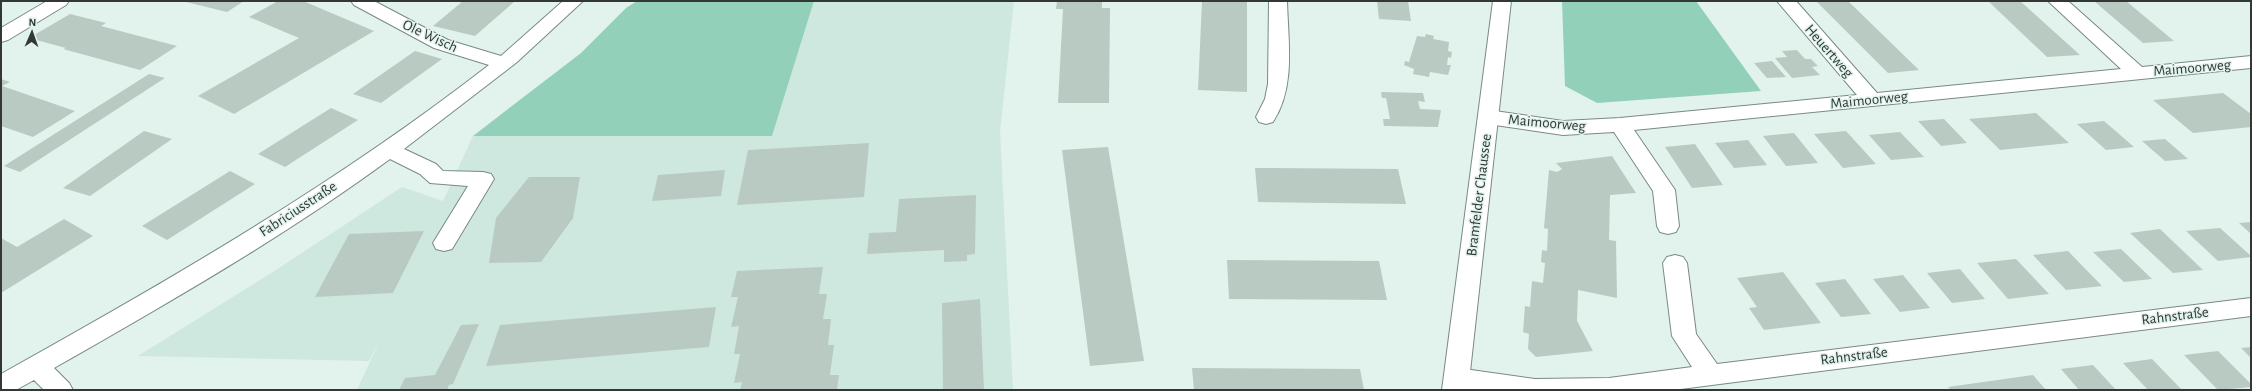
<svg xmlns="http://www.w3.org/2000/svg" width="2252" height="391" viewBox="0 0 2252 391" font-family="'Alegreya Sans',sans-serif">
<rect width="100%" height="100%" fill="#e1f3ec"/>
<path fill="#cee8df" d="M 814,1 L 1014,1 L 1000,132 L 1013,390 L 357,390 L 380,340 L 369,361 L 138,356 L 273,272 L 402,187 L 443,201 L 473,136 L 772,136 Z"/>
<path fill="#93d0ba" d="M 637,1 L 814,1 L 772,136 L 473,136 L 581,53 L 626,8 Z
M 1562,1 L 1696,1 L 1761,91 L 1597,103 L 1565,86 Z"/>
<path fill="#b9cac3" d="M 182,1 L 244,1 L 227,12 Z
M 278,1 L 303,1 L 374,31 L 234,114 L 198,96 L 299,38 L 249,17 Z
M 463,1 L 515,1 L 475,36 L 433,26 Z
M 1057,1 L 1102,1 L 1102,8 L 1110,8 L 1109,103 L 1058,103 L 1063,9 L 1056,9 Z
M 1202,1 L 1247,1 L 1247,92 L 1198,90 Z
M 1377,1 L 1408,1 L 1411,21 L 1379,19 Z
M 1816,1 L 1848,1 L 1919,70 L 1888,73 Z
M 1988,1 L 2020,1 L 2080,55 L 2047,57 Z
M 2094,1 L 2126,1 L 2174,41 L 2143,43 Z
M 70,14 L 106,23 L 101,26 L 177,46 L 140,70 L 63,49 L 66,48 L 29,38 Z
M 1426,34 L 1434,36 L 1433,39 L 1449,42 L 1448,51 L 1452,52 L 1451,58 L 1448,57 L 1447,65 L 1451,65 L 1448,75 L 1430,72 L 1429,77 L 1413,74 L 1414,69 L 1404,65 L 1405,61 L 1409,62 L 1417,36 L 1425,37 Z
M 1797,50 L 1805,59 L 1811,59 L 1818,66 L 1812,67 L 1820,75 L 1792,78 L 1775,58 L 1787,57 L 1782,51 Z
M 415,51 L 442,59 L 381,103 L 353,94 Z
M 1772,61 L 1786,77 L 1767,78 L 1754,63 Z
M 149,74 L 165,78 L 20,172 L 4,166 Z
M 1,79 L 10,82 L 2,86 L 75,111 L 33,137 L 1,126 Z
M 1381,92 L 1423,93 L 1425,102 L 1418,101 L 1420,109 L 1441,110 L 1438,127 L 1384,126 L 1383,119 L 1390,119 L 1386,98 L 1382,98 Z
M 2223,93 L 2251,114 L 2251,127 L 2193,133 L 2153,100 Z
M 331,108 L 358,120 L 285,167 L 258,154 Z
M 2036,113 L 2069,143 L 2000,150 L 1969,119 Z
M 1944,119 L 1967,143 L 1941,146 L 1918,121 Z
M 2104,121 L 2134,147 L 2106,150 L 2077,124 Z
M 144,131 L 172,139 L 90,196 L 63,188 Z
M 1846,131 L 1876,164 L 1843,168 L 1814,134 Z
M 1900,132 L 1924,157 L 1891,160 L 1869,135 Z
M 1794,133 L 1818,163 L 1786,166 L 1763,136 Z
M 2165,139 L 2188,159 L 2165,161 L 2142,141 Z
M 1748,140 L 1767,165 L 1734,168 L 1715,143 Z
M 869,143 L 864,197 L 737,205 L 748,150 Z
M 1695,144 L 1723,185 L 1692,188 L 1665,147 Z
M 1108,147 L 1144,361 L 1090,366 L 1062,150 Z
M 1612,156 L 1636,193 L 1610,195 L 1609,240 L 1616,241 L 1617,298 L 1578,290 L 1577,321 L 1593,351 L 1536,357 L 1528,349 L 1529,334 L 1523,332 L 1525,306 L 1530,307 L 1532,281 L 1543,283 L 1545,263 L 1541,262 L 1542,250 L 1547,251 L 1548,229 L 1544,228 L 1549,170 L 1557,172 L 1562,169 L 1556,163 Z
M 1255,168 L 1398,169 L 1406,204 L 1258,202 Z
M 725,170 L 721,196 L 652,201 L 658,175 Z
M 230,171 L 255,184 L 167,240 L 142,226 Z
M 529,177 L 580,177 L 573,218 L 541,262 L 489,263 L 496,218 Z
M 976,195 L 975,254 L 967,255 L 967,261 L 944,262 L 944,250 L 867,254 L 869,233 L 896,232 L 899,199 Z
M 64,219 L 93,236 L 1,293 L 1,238 L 17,247 Z
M 2251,222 L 2251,234 L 2239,223 Z
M 2220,228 L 2251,256 L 2251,257 L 2218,261 L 2186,231 Z
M 2160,229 L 2203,270 L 2173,273 L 2130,233 Z
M 424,231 L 393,293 L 315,297 L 349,234 Z
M 2121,249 L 2152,279 L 2124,282 L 2093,252 Z
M 2068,251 L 2102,286 L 2066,290 L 2033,255 Z
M 2016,259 L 2049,294 L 2008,299 L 1977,263 Z
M 1227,260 L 1379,261 L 1387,300 L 1229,299 Z
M 823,267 L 819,294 L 827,294 L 823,319 L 831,319 L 828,345 L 834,345 L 830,375 L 839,375 L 837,390 L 740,390 L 742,382 L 734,383 L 740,354 L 734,354 L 739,326 L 731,327 L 738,297 L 731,297 L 737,271 Z
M 1960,269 L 1985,299 L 1952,303 L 1927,273 Z
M 1783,272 L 1821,323 L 1764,330 L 1749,308 L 1757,307 L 1737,278 Z
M 1903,275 L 1930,308 L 1900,312 L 1873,279 Z
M 1845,279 L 1871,314 L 1841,317 L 1815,283 Z
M 980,299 L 984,390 L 943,390 L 942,303 Z
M 716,307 L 709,347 L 486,366 L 500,325 Z
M 479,324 L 453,384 L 449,385 L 447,390 L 399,390 L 405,378 L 435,375 L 461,325 Z
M 2251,347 L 2251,358 L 2241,348 Z
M 2218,351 L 2251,384 L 2251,387 L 2218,390 L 2184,355 Z
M 2152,359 L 2182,390 L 2148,390 L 2123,363 Z
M 2093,365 L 2116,390 L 2079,390 L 2061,369 Z
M 1192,368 L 1360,369 L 1364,390 L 1194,390 Z
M 2033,375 L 2046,390 L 1951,390 L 1948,387 Z"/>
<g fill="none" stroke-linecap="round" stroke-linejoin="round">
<defs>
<path id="minor" d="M 47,1 L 69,1 L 66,5 L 8,40 L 1,42 L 1,28 Z
M 351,1 L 374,1 L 448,40 L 501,56 L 563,1 L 583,1 L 517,62 L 404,149 L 436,164 L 443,171 L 483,172 L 491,174 L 494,179 L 452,249 L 444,251 L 436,249 L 433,243 L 468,186 L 430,183 L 420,174 L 390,159 C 284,237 168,303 54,368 L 69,383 L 73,390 L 44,390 L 34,380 L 16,390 L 1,390 L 1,374 C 170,280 336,184 489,65 L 434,48 L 354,5 Z
M 1269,1 L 1287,1 C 1288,41 1296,87 1273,122 L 1266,124 L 1259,122 L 1256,117 L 1265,99 L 1268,84 Z
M 1777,1 L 1796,1 L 1877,93 L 2121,69 L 2048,1 L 2068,1 L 2142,67 L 2251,56 L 2251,68 L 1634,130 L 1675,190 L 1679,226 L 1676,232 L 1668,234 L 1660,232 L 1657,226 L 1653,191 L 1614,132 L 1563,135 L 1488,124 L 1481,122 L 1478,117 L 1481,112 L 1488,110 L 1563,121 L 1620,118 L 1857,95 Z
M 1675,255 L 1683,257 L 1687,263 L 1696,334 L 1717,364 L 2251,298 L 2251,316 L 1673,390 L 1471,390 L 1448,385 L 1444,378 L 1448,371 L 1457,368 L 1535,379 L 1609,378 L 1692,367 L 1672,336 L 1663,263 L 1667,257 Z"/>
<path id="major" d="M 1493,1 L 1511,1 L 1468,390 L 1442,390 Z"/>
</defs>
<use href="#minor" stroke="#798a83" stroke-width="2"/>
<use href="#major" stroke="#798a83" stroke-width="2"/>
<use href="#minor" fill="#fff" fill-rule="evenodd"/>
<use href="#major" fill="#fff" fill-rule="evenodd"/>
</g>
<g text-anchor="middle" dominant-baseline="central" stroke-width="3" stroke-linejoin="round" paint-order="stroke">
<g font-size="15" fill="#313835" stroke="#e1f3ec">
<text transform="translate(430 36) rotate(25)">Ole Wisch</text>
<text transform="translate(1829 51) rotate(49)">Heuertweg</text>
<text transform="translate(2192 68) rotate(-5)">Maimoorweg</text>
<text transform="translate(1869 100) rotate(-6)">Maimoorweg</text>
<text transform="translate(1547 123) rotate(5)">Maimoorweg</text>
<text transform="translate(1479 195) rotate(-83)">Bramfelder Chaussee</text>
<text transform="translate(298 209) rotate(-33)">Fabriciusstraße</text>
<text transform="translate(2175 316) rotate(-7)">Rahnstraße</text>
<text transform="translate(1854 356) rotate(-7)">Rahnstraße</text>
</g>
</g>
<rect width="2252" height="391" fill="none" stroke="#313835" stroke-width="4"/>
<g transform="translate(32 32) rotate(2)" stroke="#e1f3ec" stroke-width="3" paint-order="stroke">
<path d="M0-3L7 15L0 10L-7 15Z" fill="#313835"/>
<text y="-6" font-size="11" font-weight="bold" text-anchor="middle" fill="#313835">N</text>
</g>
</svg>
